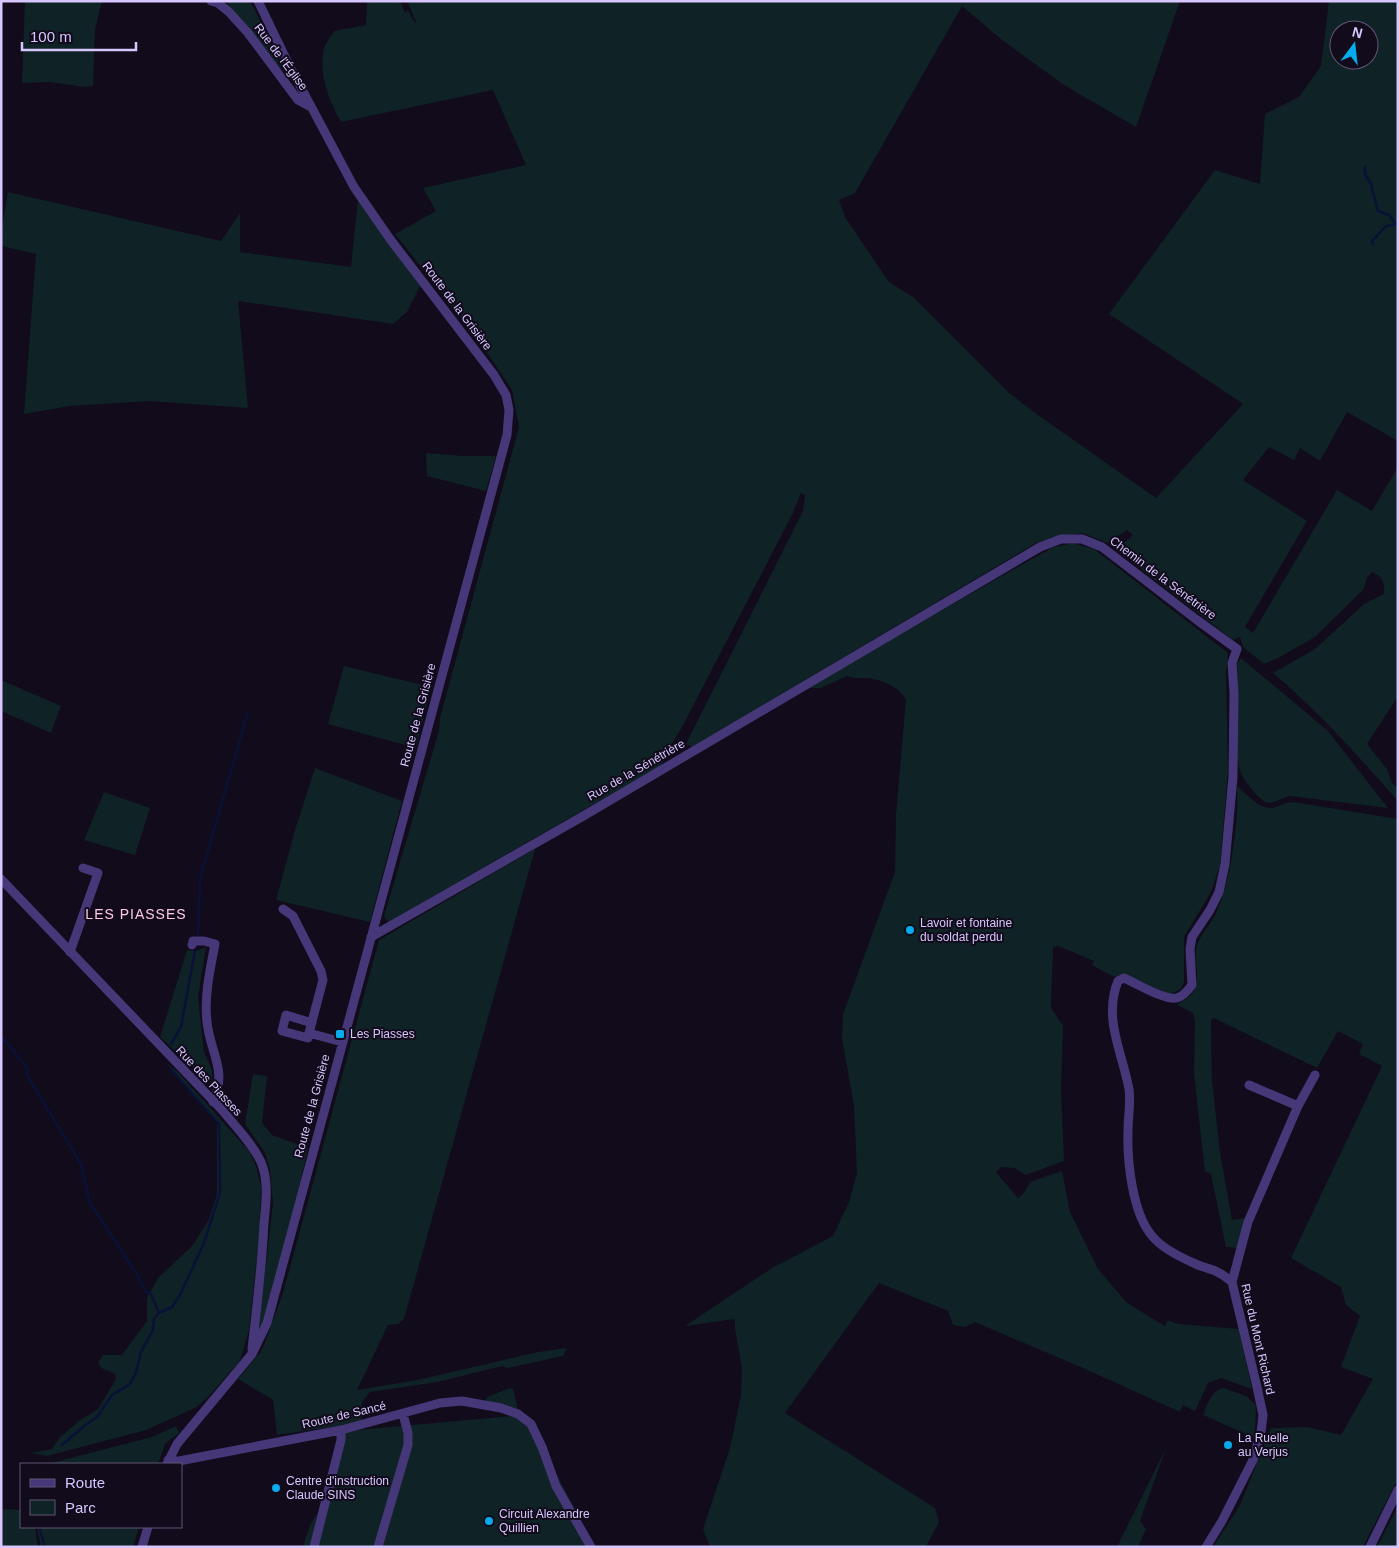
<svg xmlns="http://www.w3.org/2000/svg" width="1399" height="1548" viewBox="0 0 1399 1548" font-family="Helvetica,sans-serif">
<rect width="100%" height="100%" fill="#110b1b"/>
<path fill="#0f2225" fill-rule="evenodd" d="M 25,1 L 102,1 L 95,29 L 93,86 L 84,87 L 50,82 L 22,83 Z
M 227,1 L 250,1 L 284,66 L 280,68 L 228,5 Z
M 367,1 L 400,1 L 405,13 L 408,10 L 413,20 L 417,24 L 407,1 L 1180,1 L 1136,127 L 1064,85 L 1002,40 L 962,6 L 855,193 L 839,200 L 845,217 L 889,282 L 913,297 L 1008,392 L 1031,410 L 1156,498 L 1243,404 L 1109,314 L 1215,170 L 1260,184 L 1265,114 L 1299,97 L 1321,66 L 1329,1 L 1398,1 L 1398,441 L 1347,412 L 1320,461 L 1300,448 L 1294,460 L 1269,447 L 1243,480 L 1307,521 L 1245,627 L 1253,633 L 1337,490 L 1372,511 L 1398,467 L 1398,696 L 1367,744 L 1387,769 L 1392,783 L 1398,788 L 1398,801 C 1358,756 1319,712 1273,673 L 1315,649 L 1364,604 L 1384,594 C 1385,584 1383,576 1372,572 L 1367,578 L 1363,590 L 1315,637 L 1278,658 L 1264,664 L 1243,647 L 1240,637 L 1233,640 L 1116,550 L 1133,535 L 1127,530 L 1107,543 L 1083,533 L 1055,537 L 1036,543 L 692,747 L 686,744 L 803,511 L 805,495 L 801,493 L 792,515 L 681,729 L 664,756 L 662,765 L 388,922 L 384,916 L 439,731 L 440,718 L 519,427 L 512,390 L 475,335 L 395,234 L 436,211 L 423,188 L 526,165 L 493,90 L 341,122 C 329,100 318,74 324,49 C 325,43 331,37 334,31 L 366,25 ZM 1339,30 L 1369,30 L 1369,60 L 1339,60 Z
M 8,192 L 221,241 L 240,213 L 240,252 L 351,267 L 358,199 L 420,286 L 407,312 L 393,324 L 238,301 L 248,408 L 149,401 L 69,406 L 24,414 L 36,254 L 1,246 L 1,233 Z
M 426,453 L 463,456 L 496,456 L 486,491 L 427,476 Z
M 1073,543 L 1094,549 L 1228,653 L 1226,674 L 1228,771 L 1220,865 L 1211,892 L 1184,937 L 1184,982 L 1181,989 L 1170,994 L 1123,974 L 1114,977 L 1092,965 L 1094,961 L 1058,946 L 1053,947 L 1051,1008 L 1063,1026 L 1061,1089 L 1064,1161 L 1026,1175 L 1014,1168 L 1001,1167 L 996,1172 L 1018,1198 L 1024,1193 L 1030,1182 L 1062,1171 L 1070,1212 L 1098,1269 L 1127,1303 L 1165,1326 L 1168,1320 L 1178,1324 L 1239,1329 L 1252,1389 L 1221,1378 L 1208,1383 L 1195,1411 L 1183,1405 L 1180,1412 L 1092,1372 L 975,1322 L 965,1327 L 953,1325 L 948,1311 L 879,1283 L 785,1413 L 935,1508 L 939,1522 L 926,1547 L 710,1547 L 703,1529 L 730,1448 L 741,1395 L 742,1368 L 735,1329 L 735,1319 L 685,1326 L 772,1268 L 833,1236 L 849,1202 L 857,1173 L 854,1106 L 842,1038 L 843,1014 L 895,872 L 896,814 L 906,700 C 899,686 882,680 868,678 C 860,678 854,679 847,676 L 821,688 L 810,688 L 813,684 L 1030,560 L 1054,547 Z
M 1241,658 L 1328,731 L 1388,808 L 1290,796 C 1285,797 1272,804 1269,803 C 1261,803 1244,781 1241,773 C 1236,761 1238,745 1238,732 C 1238,708 1238,686 1237,663 Z
M 344,666 L 431,687 L 416,748 L 328,724 Z
M 1,680 L 61,706 L 51,733 L 1,711 Z
M 315,768 L 402,801 L 370,922 L 276,900 L 295,830 Z
M 1237,786 C 1246,793 1258,808 1270,808 C 1278,808 1285,802 1293,802 L 1398,819 L 1398,1479 L 1363,1547 L 1213,1547 L 1240,1505 L 1271,1428 L 1307,1427 L 1341,1435 L 1373,1379 L 1341,1367 L 1360,1316 L 1346,1305 L 1341,1287 L 1291,1258 L 1382,1066 L 1359,1054 L 1363,1044 L 1338,1031 L 1317,1068 L 1214,1018 L 1211,1020 L 1212,1080 L 1220,1153 L 1232,1220 L 1246,1218 L 1237,1248 L 1226,1247 L 1211,1174 L 1205,1172 L 1194,1073 L 1195,1020 L 1193,1013 L 1177,1005 C 1182,1001 1191,996 1194,991 C 1201,977 1193,960 1197,945 C 1201,933 1211,924 1216,913 C 1231,880 1239,821 1237,786 Z
M 104,792 L 150,808 L 135,855 L 84,840 Z
M 535,849 L 404,1319 L 398,1324 L 388,1325 L 357,1390 L 417,1380 L 538,1352 L 567,1348 L 563,1356 L 508,1368 L 502,1366 L 438,1382 L 370,1392 L 362,1402 L 361,1420 L 338,1426 L 277,1435 L 273,1400 L 238,1379 L 262,1350 L 283,1293 L 379,940 Z
M 206,947 L 198,997 L 204,1052 L 212,1070 L 212,1085 L 160,1037 L 187,950 L 196,951 Z
M 166,1063 L 177,1071 L 249,1151 L 256,1166 L 261,1186 L 259,1238 L 249,1330 L 240,1361 L 207,1398 L 197,1407 L 146,1430 L 47,1456 L 31,1453 L 52,1449 L 60,1437 L 79,1421 L 98,1409 L 116,1379 L 115,1374 L 101,1368 L 98,1362 L 103,1355 L 122,1355 L 147,1321 L 147,1298 L 158,1278 L 193,1245 L 209,1219 L 217,1194 L 217,1123 Z
M 253,1074 L 267,1076 L 262,1123 L 272,1135 L 308,1148 L 295,1206 L 265,1319 L 258,1334 L 273,1203 L 270,1170 L 265,1153 L 245,1124 Z
M 510,1388 L 513,1389 L 518,1409 L 485,1401 L 487,1397 Z
M 1224,1388 L 1246,1396 L 1256,1405 L 1255,1438 L 1203,1415 C 1208,1404 1211,1390 1224,1388 Z
M 525,1415 L 595,1547 L 314,1547 L 345,1431 Z
M 176,1426 L 179,1433 L 165,1444 L 158,1464 L 47,1464 L 152,1437 Z
M 1166,1448 L 1140,1521 L 1146,1529 L 1138,1547 L 1117,1547 Z
M 1398,1506 L 1398,1547 L 1377,1547 Z
M 1,1509 L 21,1510 L 21,1527 L 35,1527 L 38,1547 L 1,1547 Z
M 318,1512 L 310,1547 L 303,1547 L 310,1525 Z
M 37,1527 L 139,1527 L 133,1547 L 41,1547 Z"/>
<g fill="none" stroke-linecap="round" stroke-linejoin="round">
<path stroke="#091236" stroke-width="2.5" d="M 1365,167 L 1365,174 L 1371,184 L 1378,211 L 1389,215 L 1395,223
M 1373,244 L 1372,241 L 1386,226 L 1398,224
M 198,934 L 200,879 L 248,712
M 1,1036 L 28,1069 L 26,1074 L 81,1164 L 90,1203 L 136,1273 L 146,1292 L 151,1294 L 159,1313
M 171,1044 L 181,1027 L 195,951
M 62,1445 L 83,1427 L 97,1417 L 112,1395 L 130,1384 L 136,1372 L 141,1352 L 153,1330 L 154,1319 L 159,1313 L 172,1307 L 180,1295 L 204,1243 L 220,1193 L 219,1124 L 170,1068
M 39,1527 L 45,1547"/>
<path stroke="#463779" stroke-width="9" d="M 211,1 L 218,3 L 229,12 L 248,33 L 298,100 L 311,107
M 1,879 L 222,1110 C 235,1126 252,1143 261,1162 C 269,1181 266,1203 264,1223 C 262,1265 257,1307 252,1349
M 283,909 L 293,916 L 321,971 L 323,980 L 309,1033 L 342,1042
M 371,937 L 585,815 L 1040,547 L 1061,539 L 1082,539 L 1102,547 L 1197,620 L 1237,649 L 1232,663 L 1234,693 L 1233,777 L 1225,864 L 1219,892 L 1210,910 L 1192,937 L 1190,949 L 1192,985 C 1188,990 1184,996 1177,998 C 1165,1001 1136,983 1124,978 L 1118,981 C 1103,1018 1122,1052 1129,1089 C 1131,1103 1128,1116 1128,1131 C 1127,1160 1132,1214 1153,1237 C 1162,1248 1184,1259 1198,1265 C 1205,1268 1213,1269 1219,1273 C 1224,1275 1228,1279 1232,1282
M 192,945 L 193,941 L 204,941 L 215,944 C 210,970 204,996 207,1022 C 210,1053 228,1070 213,1102
M 70,952 L 98,873 L 83,868
M 309,1033 L 308,1038 L 282,1031 L 286,1015 L 312,1023
M 1249,1085 L 1298,1106
M 168,1460 L 179,1461 L 341,1430 L 440,1403 L 462,1401 L 501,1408 L 518,1414 L 531,1424 L 542,1447 L 556,1486 L 591,1547
M 167,1464 L 177,1444 L 252,1354 L 267,1323 L 507,435 L 509,410 L 506,395 L 494,375 L 390,239 L 354,187 L 288,63 L 258,1
M 142,1547 L 148,1527
M 314,1547 L 341,1440 L 341,1430
M 378,1547 L 408,1445 L 408,1433 L 403,1414
M 1206,1547 L 1222,1521 L 1253,1460 L 1261,1432 L 1263,1415 L 1257,1387 L 1232,1282 L 1248,1222 L 1298,1106 L 1315,1075
M 1370,1547 L 1398,1490"/>
</g>
<g fill="#06abeb" stroke="#110b1b" stroke-width="2">
<circle cx="910" cy="930" r="5"/>
<rect x="335" y="1029" width="10" height="10" rx="2.5"/>
<circle cx="1228" cy="1445" r="5"/>
<circle cx="276" cy="1488" r="5"/>
<circle cx="489" cy="1521" r="5"/>
</g>
<g text-anchor="middle" dominant-baseline="central" stroke-width="4" stroke-linejoin="round" paint-order="stroke">
<g font-size="12" fill="#d7c7fe" stroke="#110b1b">
<text transform="translate(281 57) rotate(53)">Rue de l'Église</text>
<text transform="translate(457 306) rotate(53)">Route de la Grisière</text>
<text transform="translate(1163 578) rotate(37)">Chemin de la Sénétrière</text>
<text transform="translate(418 715) rotate(-75)">Route de la Grisière</text>
<text transform="translate(636 770) rotate(-30)">Rue de la Sénétrière</text>
<text transform="translate(209 1081) rotate(47)">Rue des Piasses</text>
<text transform="translate(312 1106) rotate(-75)">Route de la Grisière</text>
<text transform="translate(1258 1339) rotate(77)">Rue du Mont Richard</text>
<text transform="translate(344 1415) rotate(-13)">Route de Sancé</text>
</g>
<g font-size="12" fill="#d7c7fe" stroke="#110b1b" text-anchor="start">
<text x="920" y="923">Lavoir et fontaine<tspan x="920" dy="14">du soldat perdu</tspan></text>
<text x="350" y="1034">Les Piasses</text>
<text x="1238" y="1438">La Ruelle<tspan x="1238" dy="14">au Verjus</tspan></text>
<text x="286" y="1481">Centre d'instruction<tspan x="286" dy="14">Claude SINS</tspan></text>
<text x="499" y="1514">Circuit Alexandre<tspan x="499" dy="14">Quillien</tspan></text>
</g>
<g font-size="14" letter-spacing="1" fill="#fec9e1" stroke="#110b1b">
<text x="136" y="914">LES PIASSES</text>
</g>
</g>
<rect width="1399" height="1548" fill="none" stroke="#d7c7fe" stroke-width="5"/>
<rect x="20" y="1463" width="162" height="65" fill="#110b1b" stroke="#605676"/>
<rect x="30" y="1479" width="25" height="8" fill="#463779" stroke="#605676"/>
<text x="65" y="1488" font-size="15" fill="#d7c7fe">Route</text>
<rect x="30" y="1500" width="25" height="15" fill="#0f2225" stroke="#605676"/>
<text x="65" y="1513" font-size="15" fill="#d7c7fe">Parc</text>
<g transform="translate(1354 45) rotate(15)"><circle r="24" fill="#110b1b" stroke="#605676"/>
<path d="M0-4L9 19L0 12L-9 19Z" fill="#06abeb"/>
<text y="-8" font-size="14" font-weight="bold" text-anchor="middle" fill="#d7c7fe">N</text>
</g>
<path d="M22 42v8h114v-8" fill="none" stroke="#d7c7fe" stroke-width="2.5"/>
<text x="30" y="42" font-size="15" fill="#d7c7fe" stroke="#110b1b" stroke-width="4" paint-order="stroke">100 m</text>
</svg>
